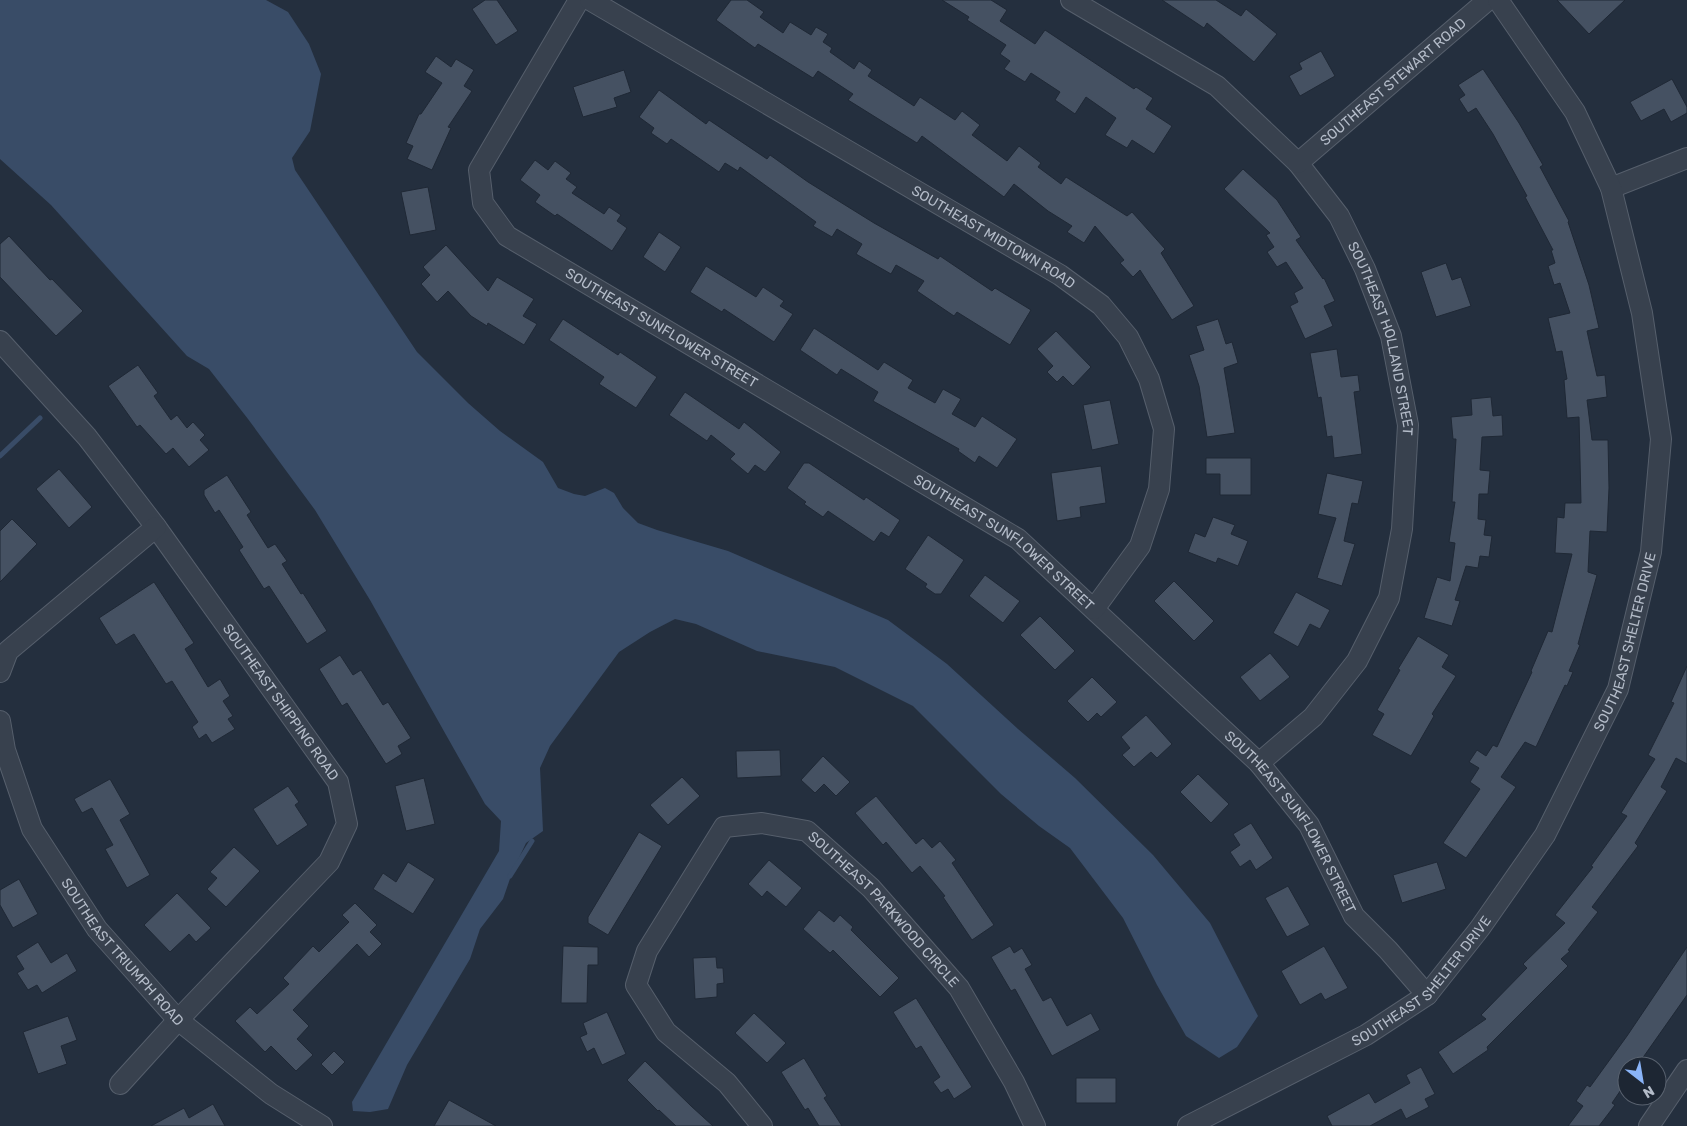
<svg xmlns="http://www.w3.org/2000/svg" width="1687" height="1126" viewBox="0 0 1687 1126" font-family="Rubik,sans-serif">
<rect width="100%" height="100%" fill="#242f3e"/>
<path fill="#394c67" d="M 0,0 L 266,0 L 288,12 L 309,44 L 321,74 L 310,131 L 292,158 L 295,170 L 417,352 L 468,403 L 500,431 L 543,462 L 558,488 L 574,494 L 585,496 L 605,488 L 614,493 L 623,508 L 638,523 L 657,530 L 728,551 L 888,620 L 947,664 L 1018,729 L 1075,778 L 1153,855 L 1210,923 L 1258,1016 L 1237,1047 L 1219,1058 L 1186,1036 L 1157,985 L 1123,918 L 1070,848 L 1039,826 L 1001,794 L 913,706 L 835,667 L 757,651 L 696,624 L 675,619 L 650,632 L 619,652 L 550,746 L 540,768 L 543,831 L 526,843 L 512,873 L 503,899 L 480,929 L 470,959 L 407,1065 L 388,1109 L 370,1112 L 353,1111 L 352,1102 L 499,851 L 501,821 L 485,804 L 370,600 L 315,510 L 248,419 L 209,369 L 187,356 L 51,205 L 0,159 Z"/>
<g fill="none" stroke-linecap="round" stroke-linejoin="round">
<path stroke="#394c67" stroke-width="5" d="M 0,456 L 40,418
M 510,876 L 532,841"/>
</g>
<path fill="#455162" stroke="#1f2835" d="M 485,0 L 497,0 L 518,31 L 496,45 L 472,9 Z
M 731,0 L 747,0 L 764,12 L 760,17 L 783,33 L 790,22 L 811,35 L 816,27 L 828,34 L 823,42 L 832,48 L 830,52 L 854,69 L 859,61 L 872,70 L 868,76 L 914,106 L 920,97 L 955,120 L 962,111 L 980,125 L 972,135 L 1007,161 L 1019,146 L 1041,163 L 1038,167 L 1061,184 L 1066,177 L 1127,216 L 1132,212 L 1165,249 L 1161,253 L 1194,306 L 1172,320 L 1140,270 L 1133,277 L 1120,263 L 1124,260 L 1095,226 L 1084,243 L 1067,232 L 1072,226 L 1048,211 L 1014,184 L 1004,197 L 922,136 L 917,143 L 848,100 L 853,94 L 818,71 L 813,78 L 758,44 L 755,48 L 716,20 Z
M 942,0 L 991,0 L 1007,10 L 1000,21 L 1035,44 L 1045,30 L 1134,89 L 1136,87 L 1153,98 L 1146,109 L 1172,126 L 1154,154 L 1132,140 L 1127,148 L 1105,135 L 1116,118 L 1086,97 L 1075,114 L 1055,100 L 1060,92 L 1031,73 L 1025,82 L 1004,69 L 1010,61 L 1000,54 L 1006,45 L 967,20 L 969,17 Z
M 1162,0 L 1216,0 L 1241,16 L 1246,9 L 1277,34 L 1254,62 L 1207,23 L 1204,28 Z
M 1557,0 L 1625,0 L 1589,34 Z
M 1321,51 L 1335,76 L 1300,96 L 1289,76 L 1302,69 L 1299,63 Z
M 436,56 L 451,67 L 456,59 L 474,70 L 464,86 L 472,91 L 448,127 L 451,128 L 432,170 L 407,159 L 413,146 L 406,143 L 419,114 L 421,114 L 442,83 L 425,72 Z
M 1483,69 L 1519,123 L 1543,165 L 1540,167 L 1569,221 L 1568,222 L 1589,285 L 1599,328 L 1587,331 L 1597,376 L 1605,375 L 1607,397 L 1587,400 L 1592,440 L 1608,440 L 1609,488 L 1607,532 L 1590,531 L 1588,572 L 1597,575 L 1578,644 L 1580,645 L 1569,671 L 1573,672 L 1567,686 L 1565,685 L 1536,747 L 1525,742 L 1501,777 L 1516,787 L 1466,858 L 1443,843 L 1480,789 L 1470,782 L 1479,768 L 1469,762 L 1477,750 L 1486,756 L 1493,745 L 1497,747 L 1532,672 L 1531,671 L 1548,631 L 1552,632 L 1572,554 L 1555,553 L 1557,517 L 1564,518 L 1565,503 L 1581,503 L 1579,417 L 1567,418 L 1564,380 L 1567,379 L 1562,351 L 1556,352 L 1548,318 L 1570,313 L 1560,283 L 1554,285 L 1548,266 L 1555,263 L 1551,250 L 1553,250 L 1525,197 L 1527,196 L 1493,134 L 1476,108 L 1468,113 L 1459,99 L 1465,95 L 1458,85 Z
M 624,70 L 631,92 L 614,98 L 617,107 L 583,117 L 573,87 Z
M 1672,79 L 1687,107 L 1687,113 L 1671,122 L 1664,109 L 1641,121 L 1630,102 Z
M 659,90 L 706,124 L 709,120 L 767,159 L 770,155 L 808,182 L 874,223 L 938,259 L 940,256 L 992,291 L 995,288 L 1031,310 L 1010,345 L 957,312 L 954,316 L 917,291 L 924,281 L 896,265 L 891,274 L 856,254 L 862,244 L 837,229 L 832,237 L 813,226 L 816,222 L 740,167 L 738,171 L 725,163 L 719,172 L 671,139 L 667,144 L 651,133 L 654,128 L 639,117 Z
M 535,160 L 548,170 L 555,161 L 571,173 L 566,179 L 577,187 L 572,193 L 604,214 L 609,207 L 621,215 L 617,221 L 627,228 L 612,251 L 557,214 L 555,216 L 535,202 L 540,195 L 520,180 Z
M 1243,169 L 1277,200 L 1301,237 L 1296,240 L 1323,279 L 1324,278 L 1335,301 L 1324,306 L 1333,326 L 1305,339 L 1290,306 L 1298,302 L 1294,293 L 1303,288 L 1286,262 L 1277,267 L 1267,252 L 1274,247 L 1266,235 L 1270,233 L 1224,189 Z
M 428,187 L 436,230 L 410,235 L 401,192 Z
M 659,232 L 681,247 L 665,272 L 643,257 Z
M 9,236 L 50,280 L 52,279 L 83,311 L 56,336 L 0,277 L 0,244 Z
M 446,245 L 488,291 L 497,277 L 534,299 L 523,316 L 537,324 L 524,345 L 488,323 L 487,326 L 471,316 L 448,291 L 437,302 L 421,284 L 430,275 L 423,267 Z
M 1446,263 L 1452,280 L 1461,277 L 1471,306 L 1436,317 L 1421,272 Z
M 706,266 L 756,297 L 763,287 L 784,301 L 780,306 L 793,314 L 774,342 L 724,309 L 722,312 L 690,292 Z
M 563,319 L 618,355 L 620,352 L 657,377 L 636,408 L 599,384 L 604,377 L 549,340 Z
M 1218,319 L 1226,344 L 1232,342 L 1238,363 L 1224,368 L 1235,433 L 1207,437 L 1199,386 L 1189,355 L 1204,350 L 1196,326 Z
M 814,328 L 878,370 L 884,362 L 913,380 L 908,388 L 935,403 L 943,389 L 961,399 L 952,414 L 975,427 L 982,416 L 1017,439 L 997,468 L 979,456 L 975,463 L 958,451 L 959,449 L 873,401 L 878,392 L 841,369 L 837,375 L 800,350 Z
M 1056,331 L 1091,367 L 1073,386 L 1063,376 L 1057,382 L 1047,372 L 1053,366 L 1037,349 Z
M 1337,349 L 1341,377 L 1358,375 L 1360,391 L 1354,392 L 1362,454 L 1334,458 L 1332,436 L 1327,437 L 1321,397 L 1318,398 L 1310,353 Z
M 138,365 L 158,393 L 154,396 L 171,420 L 177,415 L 187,428 L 193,422 L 205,435 L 200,440 L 209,450 L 189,467 L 173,448 L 166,454 L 140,425 L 137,427 L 108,386 Z
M 685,392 L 739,429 L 744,422 L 781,452 L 765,472 L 755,465 L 748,474 L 730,459 L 735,454 L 711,435 L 707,441 L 669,415 Z
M 1491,397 L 1493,416 L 1502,415 L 1503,436 L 1482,437 L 1480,470 L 1490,471 L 1488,494 L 1479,494 L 1478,519 L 1486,520 L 1484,535 L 1492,536 L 1489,557 L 1480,556 L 1478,568 L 1466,566 L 1455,600 L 1460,601 L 1452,626 L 1424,618 L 1437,577 L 1450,581 L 1455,543 L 1449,542 L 1455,502 L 1452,502 L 1456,439 L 1453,439 L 1451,417 L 1472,415 L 1471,399 Z
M 1110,400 L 1119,444 L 1092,450 L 1083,405 Z
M 1206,458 L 1251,458 L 1251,495 L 1220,495 L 1220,474 L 1206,474 Z
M 804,463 L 809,463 L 864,500 L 866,497 L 900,520 L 889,537 L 881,532 L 874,542 L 828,511 L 823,517 L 804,504 L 806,502 L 787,488 Z
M 1101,466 L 1106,503 L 1080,507 L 1081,517 L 1057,521 L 1051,473 Z
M 59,469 L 92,507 L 69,528 L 36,489 Z
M 1327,473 L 1363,481 L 1358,504 L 1352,503 L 1344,541 L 1355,544 L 1342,586 L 1317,578 L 1336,518 L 1318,514 Z
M 227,475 L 251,512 L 247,515 L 268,548 L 275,544 L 287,561 L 282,564 L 301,594 L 303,593 L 327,631 L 307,644 L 269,586 L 264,589 L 239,550 L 243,547 L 219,510 L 215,513 L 204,495 L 204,490 Z
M 1213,517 L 1235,525 L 1231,534 L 1248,541 L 1238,566 L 1218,558 L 1216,563 L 1188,552 L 1195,533 L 1205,537 Z
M 12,519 L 37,544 L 0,582 L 0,531 Z
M 928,535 L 964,560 L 941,594 L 935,594 L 925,587 L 927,584 L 905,569 Z
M 985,575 L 1020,601 L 1003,623 L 969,596 Z
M 1174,581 L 1214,621 L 1194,641 L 1154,601 Z
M 154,582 L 194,643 L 185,649 L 208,687 L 220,679 L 230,696 L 223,701 L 233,716 L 228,719 L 235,729 L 212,743 L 206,734 L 199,739 L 192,727 L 198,722 L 172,681 L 166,684 L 134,634 L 116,645 L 99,618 Z
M 1296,592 L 1330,610 L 1320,629 L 1310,624 L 1298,647 L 1273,633 Z
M 1040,616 L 1075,651 L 1055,670 L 1020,635 Z
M 1418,636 L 1449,655 L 1442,667 L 1456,676 L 1432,714 L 1434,716 L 1411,756 L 1372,735 L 1384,714 L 1377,710 L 1400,670 L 1398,669 Z
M 1270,653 L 1290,677 L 1260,701 L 1240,677 Z
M 340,655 L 353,675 L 361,670 L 383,705 L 388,702 L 411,738 L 398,746 L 402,754 L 386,764 L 347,703 L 342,706 L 319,669 Z
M 1687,666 L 1687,764 L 1676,758 L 1661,787 L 1667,791 L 1635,843 L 1638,846 L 1592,907 L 1598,912 L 1568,950 L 1570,951 L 1561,959 L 1568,966 L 1487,1047 L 1488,1050 L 1453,1074 L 1438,1052 L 1486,1019 L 1481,1015 L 1527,968 L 1523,964 L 1565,923 L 1555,915 L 1593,867 L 1591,866 L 1627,816 L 1621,813 L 1655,759 L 1648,755 L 1674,703 L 1671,702 Z
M 1092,677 L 1117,702 L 1101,717 L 1097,713 L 1088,722 L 1067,701 Z
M 1146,715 L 1172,744 L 1157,758 L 1151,752 L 1134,767 L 1122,755 L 1130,748 L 1121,737 Z
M 780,750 L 781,776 L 737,778 L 736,751 Z
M 823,756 L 850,782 L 836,796 L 824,784 L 815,793 L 801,780 Z
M 1198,774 L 1229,804 L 1211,823 L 1180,792 Z
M 682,777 L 700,796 L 668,825 L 650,805 Z
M 424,778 L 435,824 L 406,831 L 395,786 Z
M 110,779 L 130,814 L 120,820 L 150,875 L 127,888 L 105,849 L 113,845 L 92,808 L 82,813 L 74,799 Z
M 288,786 L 299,802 L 295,805 L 308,825 L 277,846 L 253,809 Z
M 876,796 L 916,844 L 923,838 L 932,848 L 940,841 L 956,860 L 952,863 L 994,925 L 972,940 L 943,897 L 945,896 L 920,866 L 912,873 L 886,842 L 883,845 L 855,813 Z
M 1251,823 L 1273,858 L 1256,870 L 1250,860 L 1240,867 L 1230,852 L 1240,845 L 1233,834 Z
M 639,832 L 662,846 L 608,935 L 588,923 L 588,917 Z
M 234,847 L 260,871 L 226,907 L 207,889 L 217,878 L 210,872 Z
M 769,860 L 802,888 L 786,907 L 767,891 L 762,897 L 748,884 Z
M 408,862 L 435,879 L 413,914 L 373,889 L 383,873 L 396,882 Z
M 1437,862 L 1446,889 L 1402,903 L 1393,875 Z
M 19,879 L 38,914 L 13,928 L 0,905 L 0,890 Z
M 1288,886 L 1310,925 L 1287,937 L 1265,898 Z
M 177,893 L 211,928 L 196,942 L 189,934 L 170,952 L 144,925 Z
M 355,903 L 377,925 L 370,932 L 382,944 L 369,957 L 357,944 L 293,1010 L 309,1026 L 297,1039 L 313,1055 L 296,1071 L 271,1046 L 265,1052 L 235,1021 L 250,1007 L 257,1014 L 289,984 L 283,978 L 313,946 L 319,952 L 349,922 L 342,915 Z
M 819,910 L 834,922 L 840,915 L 853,927 L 851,930 L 899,978 L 880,997 L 833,950 L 830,953 L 803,929 Z
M 38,942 L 51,963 L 67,953 L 77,971 L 42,993 L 37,985 L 28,990 L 17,973 L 24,969 L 16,956 Z
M 563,946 L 598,947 L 598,965 L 588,965 L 587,1003 L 561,1003 Z
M 1010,946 L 1014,953 L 1022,948 L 1032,965 L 1025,969 L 1043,1001 L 1051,997 L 1067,1026 L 1091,1013 L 1100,1030 L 1052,1056 L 1015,989 L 1011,991 L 991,957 Z
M 1324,946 L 1348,988 L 1325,1000 L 1321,993 L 1300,1005 L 1281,971 Z
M 1687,947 L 1687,995 L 1637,1066 L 1627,1066 L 1627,1081 L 1612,1103 L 1615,1105 L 1599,1126 L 1568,1126 L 1583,1106 L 1576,1101 L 1587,1085 L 1590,1087 L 1627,1036 Z
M 716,957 L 717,968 L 723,968 L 724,983 L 717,984 L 717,997 L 695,999 L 693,958 Z
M 916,998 L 972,1087 L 954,1099 L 948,1089 L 941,1093 L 933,1082 L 940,1077 L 921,1046 L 916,1049 L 893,1012 Z
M 607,1012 L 626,1054 L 602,1065 L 594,1048 L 587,1052 L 580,1037 L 587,1034 L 583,1023 Z
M 754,1013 L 786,1043 L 767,1063 L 735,1033 Z
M 68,1016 L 77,1040 L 61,1046 L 67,1064 L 38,1074 L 23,1032 Z
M 334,1051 L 345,1062 L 332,1075 L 321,1064 Z
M 804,1058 L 827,1096 L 824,1098 L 842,1126 L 819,1126 L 808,1108 L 805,1110 L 781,1072 Z
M 645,1061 L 691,1106 L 713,1126 L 676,1126 L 659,1110 L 658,1111 L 627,1080 Z
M 1421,1067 L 1435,1094 L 1425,1099 L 1429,1107 L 1406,1119 L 1401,1109 L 1370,1126 L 1332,1126 L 1327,1116 L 1369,1093 L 1375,1103 L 1410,1083 L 1406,1075 Z
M 1076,1078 L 1116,1078 L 1116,1103 L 1076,1103 Z
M 449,1100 L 496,1126 L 434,1126 Z
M 213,1104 L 225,1126 L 151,1126 L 184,1108 L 189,1118 Z"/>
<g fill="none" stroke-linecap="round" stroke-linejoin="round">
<defs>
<g id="street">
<path id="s1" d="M 579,0 L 479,170 L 483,203 L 507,236 L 1018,539 L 1259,763 L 1309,825 L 1354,916 L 1388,950 L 1427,995"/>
<path id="s2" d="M 590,0 L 1060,275 L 1101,305 L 1128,337 L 1149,379 L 1164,429 L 1159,489 L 1140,546 L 1094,609"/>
<path id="s3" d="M 1071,0 L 1217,86 L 1298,163 L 1339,216 L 1365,269 L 1391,336 L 1408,425 L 1402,529 L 1389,598 L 1357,661 L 1313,717 L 1259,763"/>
<path id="s4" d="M 1298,163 L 1488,0"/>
<path d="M 1611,188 L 1687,158"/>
<path id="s5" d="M 0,341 L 87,437 L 156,527 L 338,782 L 347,824 L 329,862 L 178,1020 L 120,1084"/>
<path d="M 0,672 L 8,651 L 156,527"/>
<path id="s6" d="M 0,721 L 5,750 L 32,829 L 97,929 L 178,1020 L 271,1094 L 322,1126"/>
<path id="s7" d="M 762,1126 L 727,1083 L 666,1032 L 636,985 L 647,951 L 724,827 L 762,823 L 807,831 L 871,888 L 959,988 L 1014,1082 L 1035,1126"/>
<path id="s8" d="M 1188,1126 L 1366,1035 L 1427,995 L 1480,928 L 1545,835 L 1618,689 L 1651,552 L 1661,439 L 1642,313 L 1611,188 L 1575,112 L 1498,0"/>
<path d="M 1649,1126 L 1687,1070"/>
</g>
</defs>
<use href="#street" stroke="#565f6c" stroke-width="22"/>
<use href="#street" stroke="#38414e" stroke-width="20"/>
</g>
<g text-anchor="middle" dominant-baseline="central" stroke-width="4" stroke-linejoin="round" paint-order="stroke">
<g font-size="14" fill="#b4bcc9" stroke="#1d2633">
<text stroke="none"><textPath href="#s4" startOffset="125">SOUTHEAST STEWART ROAD</textPath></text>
<text stroke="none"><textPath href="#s2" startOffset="468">SOUTHEAST MIDTOWN ROAD</textPath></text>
<text stroke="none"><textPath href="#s1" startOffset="451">SOUTHEAST SUNFLOWER STREET</textPath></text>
<text stroke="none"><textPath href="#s3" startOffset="479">SOUTHEAST HOLLAND STREET</textPath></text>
<text stroke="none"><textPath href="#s1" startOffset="856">SOUTHEAST SUNFLOWER STREET</textPath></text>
<text stroke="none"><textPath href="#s8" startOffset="682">SOUTHEAST SHELTER DRIVE</textPath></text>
<text stroke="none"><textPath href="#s5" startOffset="458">SOUTHEAST SHIPPING ROAD</textPath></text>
<text stroke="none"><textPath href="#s1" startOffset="1261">SOUTHEAST SUNFLOWER STREET</textPath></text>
<text stroke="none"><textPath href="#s7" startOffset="566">SOUTHEAST PARKWOOD CIRCLE</textPath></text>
<text stroke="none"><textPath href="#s6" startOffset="266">SOUTHEAST TRIUMPH ROAD</textPath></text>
<text stroke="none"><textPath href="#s8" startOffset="278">SOUTHEAST SHELTER DRIVE</textPath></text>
</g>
</g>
<g transform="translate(1642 1081) rotate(149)"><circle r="24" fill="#1d2633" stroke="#59626f"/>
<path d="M0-4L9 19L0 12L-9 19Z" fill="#8ab4f8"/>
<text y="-8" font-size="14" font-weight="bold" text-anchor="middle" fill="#b4bcc9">N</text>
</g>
</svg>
